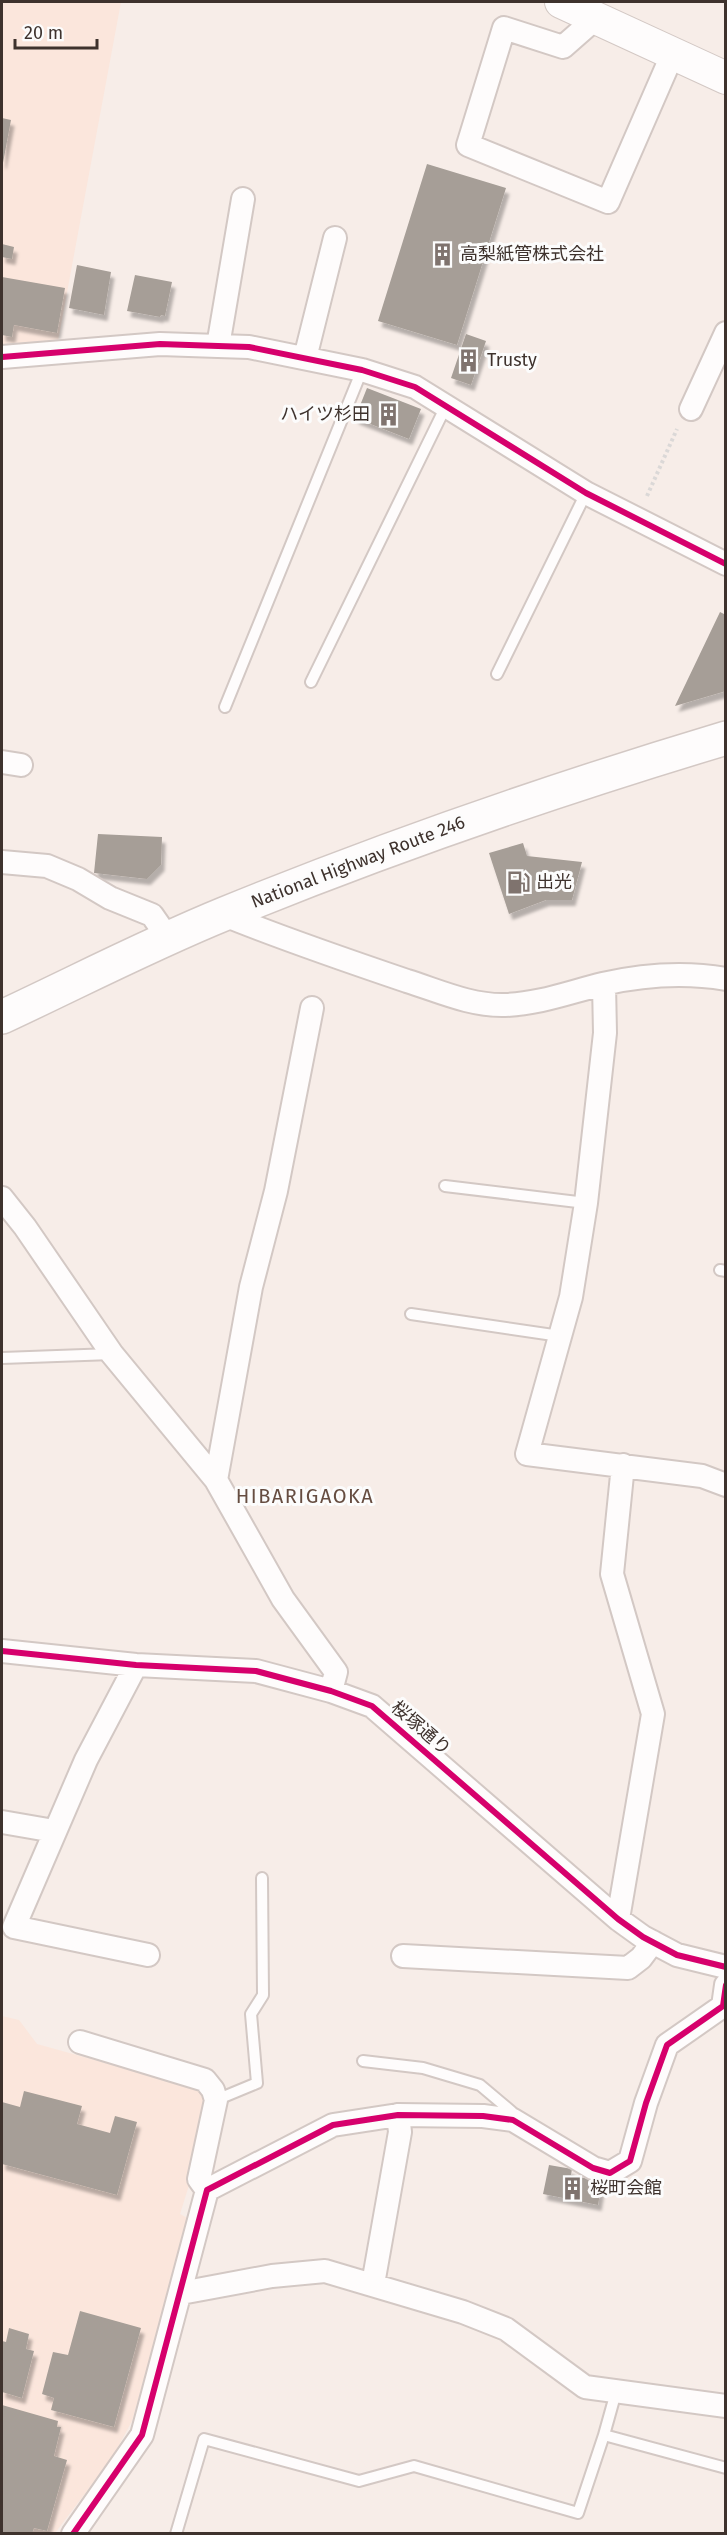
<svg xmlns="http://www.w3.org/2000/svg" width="727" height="2535" viewBox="0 0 727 2535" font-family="'Fira Sans','Noto Sans JP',sans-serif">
<defs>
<filter id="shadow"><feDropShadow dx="3.5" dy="6" stdDeviation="1.5" flood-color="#0004"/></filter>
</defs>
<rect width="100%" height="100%" fill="#f7ede8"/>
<path fill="#fbe6dc" d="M 2,2 L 121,2 L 58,341 L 2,344 Z
M 2,2016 L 19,2020 L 37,2044 L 199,2089 L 210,2102 L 195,2166 L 180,2214 L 189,2219 L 132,2421 L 112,2458 L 55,2533 L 2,2534 Z"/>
<path fill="#a69e97" filter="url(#shadow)" d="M 2,118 L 11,120 L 3,163 L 2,163 Z
M 427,164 L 506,188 L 457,345 L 378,321 Z
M 2,244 L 14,247 L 12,259 L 2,257 Z
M 77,265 L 111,272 L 104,315 L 69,308 Z
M 135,275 L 172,282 L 165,316 L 161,315 L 160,317 L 127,311 Z
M 2,277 L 65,288 L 57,333 L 14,325 L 12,337 L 2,335 Z
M 466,334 L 486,341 L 471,385 L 451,378 Z
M 367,388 L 421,409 L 409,439 L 355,418 Z
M 720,612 L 726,615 L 726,691 L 675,706 Z
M 98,834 L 162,837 L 161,865 L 147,879 L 94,873 Z
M 523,843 L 527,856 L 582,862 L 572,900 L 546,900 L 509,914 L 489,853 Z
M 24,2091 L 82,2106 L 77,2124 L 110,2133 L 115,2116 L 137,2122 L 117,2195 L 2,2164 L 2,2102 L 20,2107 Z
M 549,2165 L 572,2169 L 571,2175 L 602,2182 L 598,2205 L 543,2194 Z
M 80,2311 L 141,2328 L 114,2427 L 51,2410 L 54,2398 L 42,2394 L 53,2352 L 68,2355 Z
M 9,2328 L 29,2334 L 26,2349 L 34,2351 L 22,2398 L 2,2392 L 2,2341 L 6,2342 Z
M 2,2405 L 58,2421 L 57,2427 L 61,2427 L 54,2456 L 67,2460 L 47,2531 L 34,2528 L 32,2534 L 2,2534 Z"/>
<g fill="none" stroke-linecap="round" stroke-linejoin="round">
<defs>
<path id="service" d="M 497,674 L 586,493
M 311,682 L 446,406
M 225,707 L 362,370
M 445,1186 L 586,1203
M 720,1270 L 726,1271
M 411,1314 L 560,1336
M 2,1358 L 112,1354
M 363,2061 L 423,2068 L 480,2085 L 512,2112 L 512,2118
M 216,2100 L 257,2083 L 251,2014 L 263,1995 L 262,1878
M 604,2435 L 616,2392
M 176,2534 L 204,2439 L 359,2481 L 414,2466 L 578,2513 L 604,2435 L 726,2468"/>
<path id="minor" d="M 596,18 L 563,47 L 504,28 L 468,145 L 608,202 L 673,53
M 218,346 L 243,199
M 2,357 L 160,344 L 218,346 L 249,347 L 362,370 L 415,387 L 586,493 L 726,564
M 305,358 L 335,238
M 691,409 L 726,333
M 2,762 L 21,765
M 2,862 L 47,866 L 78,879 L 110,898 L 152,915 L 168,938
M 222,914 C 283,939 345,960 407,981 C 439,991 471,1006 505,1005 C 539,1004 570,992 603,984 C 643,975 685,972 726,979
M 604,984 L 605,1033 L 586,1203 L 571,1297 L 527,1454 L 702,1476 L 726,1485
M 2,1198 L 25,1227 L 112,1354 L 216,1480 L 283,1599 L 336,1672 L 331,1691
M 216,1480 L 251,1287 L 276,1191 L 312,1008
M 2,1651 L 136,1665 L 256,1671 L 331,1691 L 372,1706 L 618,1919 L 643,1937 L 677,1955 L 726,1967
M 136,1665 L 86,1760 L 14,1927 L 148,1955
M 2,1822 L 54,1831
M 618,1919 L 653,1714 L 612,1574 L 623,1465
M 403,1956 L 628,1968 L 641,1958 L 653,1942
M 80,2042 L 205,2080 L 213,2090 L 216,2100 L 199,2179 L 207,2190
M 373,2284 L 400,2132 L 398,2115
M 181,2293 L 272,2276 L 325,2271 L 463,2312 L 506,2329 L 585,2387 L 726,2406
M 73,2534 L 142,2435 L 207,2190 L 333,2125 L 398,2115 L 483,2116 L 513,2120 L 593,2168 L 610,2173 L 630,2161 L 646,2103 L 667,2045 L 723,2006 L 726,1985"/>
<path id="secondary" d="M 561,2 L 726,78"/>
<path id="trunk" d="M 2,1017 C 75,983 148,945 224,914 C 388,847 556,789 726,738"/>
</defs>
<use href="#service" stroke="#d3c8c4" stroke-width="14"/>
<use href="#minor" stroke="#d3c8c4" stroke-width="26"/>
<use href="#secondary" stroke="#d3c8c4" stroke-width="34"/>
<use href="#trunk" stroke="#d3c8c4" stroke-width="36"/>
<path stroke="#dbd8d7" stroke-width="4" stroke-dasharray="3 3" stroke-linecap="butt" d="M 647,496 L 677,429"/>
<use href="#service" stroke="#fefcfc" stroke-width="10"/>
<use href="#minor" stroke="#fefcfc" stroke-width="22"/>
<use href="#secondary" stroke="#fefcfc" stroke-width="32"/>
<use href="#trunk" stroke="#fefcfc" stroke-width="33"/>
<defs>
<path id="cycleway" d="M 2,357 L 160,344 L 218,346 L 249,347 L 362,370 L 415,387 L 586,493 L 726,564
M 2,1651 L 136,1665 L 256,1671 L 331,1691 L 372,1706 L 618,1919 L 643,1937 L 677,1955 L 726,1967
M 73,2534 L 142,2435 L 207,2190 L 333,2125 L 398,2115 L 483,2116 L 513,2120 L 593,2168 L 610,2173 L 630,2161 L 646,2103 L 667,2045 L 723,2006 L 726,1985"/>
</defs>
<use href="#cycleway" stroke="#fcfcfc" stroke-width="10"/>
<use href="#cycleway" stroke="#d6006c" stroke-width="6"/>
</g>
<defs>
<symbol id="building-bare" viewBox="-9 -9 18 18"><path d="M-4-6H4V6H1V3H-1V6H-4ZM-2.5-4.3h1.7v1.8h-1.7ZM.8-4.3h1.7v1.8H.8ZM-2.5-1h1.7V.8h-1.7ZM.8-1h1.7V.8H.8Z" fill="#7f736e" stroke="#fcfcfc" stroke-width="2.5" paint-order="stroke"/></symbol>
<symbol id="fuel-bare" viewBox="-9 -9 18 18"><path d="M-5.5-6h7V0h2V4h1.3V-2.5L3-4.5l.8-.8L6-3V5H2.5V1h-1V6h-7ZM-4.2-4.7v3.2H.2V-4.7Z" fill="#7f736e" stroke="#fcfcfc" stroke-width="2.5" paint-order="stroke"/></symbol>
</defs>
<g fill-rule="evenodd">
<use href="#building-bare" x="426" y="238" width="33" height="33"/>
<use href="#building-bare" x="452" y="344" width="33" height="33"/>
<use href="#building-bare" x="372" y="398" width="33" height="33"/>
<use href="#fuel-bare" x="502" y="866" width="33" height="33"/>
<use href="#building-bare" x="556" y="2172" width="33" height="33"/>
</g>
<g text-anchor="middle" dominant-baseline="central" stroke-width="6" stroke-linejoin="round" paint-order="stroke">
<g font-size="18" fill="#3e322d" stroke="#fcfcfc" text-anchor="start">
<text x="460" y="254">高梨紙管株式会社</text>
<text x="487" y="360">Trusty</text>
<text x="370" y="414" text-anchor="end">ハイツ杉田</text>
<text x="536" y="882">出光</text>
<text x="590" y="2188">桜町会館</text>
</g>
<g font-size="18" fill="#3e322d" stroke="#fcfcfc">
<text transform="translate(358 862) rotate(-21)">National Highway Route 246</text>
<text transform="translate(421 1728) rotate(41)">桜塚通り</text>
</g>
<g font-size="20" letter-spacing="1.5" fill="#664d41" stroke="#fcfcfc">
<text x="305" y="1496">HIBARIGAOKA</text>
</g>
</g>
<rect width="727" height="2535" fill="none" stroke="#3e322d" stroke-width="6"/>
<path d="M15 39v9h82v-9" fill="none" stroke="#3e322d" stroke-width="3"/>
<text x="24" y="39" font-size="18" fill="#3e322d" stroke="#fcfcfc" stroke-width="4.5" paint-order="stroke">20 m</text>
</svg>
